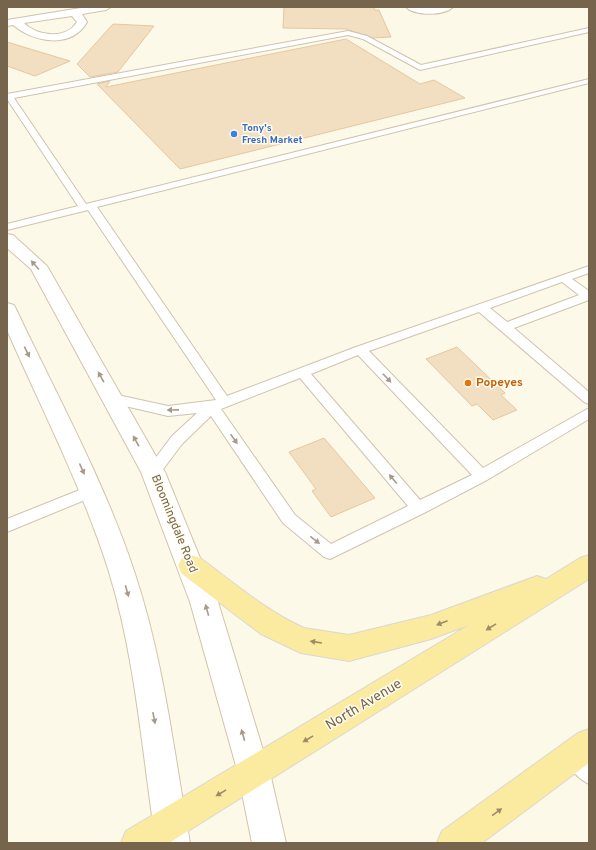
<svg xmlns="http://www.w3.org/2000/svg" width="596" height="850" viewBox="0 0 596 850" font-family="Overpass,sans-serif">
<rect width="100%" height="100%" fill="#fdf9e8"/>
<path fill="#f2dec0" stroke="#e5c8a0" d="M 284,7 L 374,7 L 375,10 L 379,10 L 391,37 L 373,38 L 346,29 L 283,28 Z
M 113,24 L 154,26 L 118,72 L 90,77 L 77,64 Z
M 346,39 L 420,84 L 434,80 L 465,98 L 180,169 L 97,84 L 110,81 L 106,87 Z
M 7,42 L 70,61 L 35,76 L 7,66 Z
M 457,347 L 505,393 L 501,395 L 517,410 L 493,420 L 477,404 L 472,406 L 426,359 Z
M 324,438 L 375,498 L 331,517 L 312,491 L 316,489 L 289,452 Z"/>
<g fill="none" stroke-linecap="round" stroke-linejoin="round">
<defs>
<path id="lane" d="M 589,28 L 589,32 L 420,70 L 363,39 L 348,35 L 14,98 L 86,204 L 589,79 L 589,83 L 97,207 L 227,396 L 356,347 L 589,266 L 589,273 L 572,279 L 589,291 L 589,300 L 514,328 L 589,392 L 589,404 L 584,402 L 479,312 L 369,351 L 483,468 L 589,408 L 589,419 L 487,480 L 424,513 L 330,559 L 324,557 L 283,523 L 211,416 L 182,444 L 158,476 L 153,478 L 148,476 L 146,472 L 148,468 L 172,436 L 197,413 L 168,416 L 108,402 L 106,399 L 108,396 L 113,394 L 168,406 L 216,400 L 88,210 L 7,230 L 7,224 L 78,206 L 7,99 L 7,94 L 348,31 L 367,36 L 421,65 ZM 562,282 L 579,295 L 507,322 L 490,308 ZM 358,355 L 472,475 L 420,500 L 311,374 ZM 300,378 L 408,506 L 331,544 L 295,515 L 221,409 Z
M 92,485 L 97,487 L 100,491 L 97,495 L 7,532 L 7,519 Z
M 573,746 L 580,749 L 589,759 L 589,784 C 578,779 568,767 563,756 L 566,749 Z"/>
<path id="street" d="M 87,7 L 111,7 L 106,10 L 82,14 L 87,22 C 72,49 34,43 13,25 L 7,26 L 7,20 ZM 72,16 L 77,22 C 66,40 37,36 24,23 Z
M 406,7 L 453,7 C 445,16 414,16 406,7 Z"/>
<path id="secondary" d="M 7,234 L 13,235 L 47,266 L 165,472 L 218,602 L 270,773 L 286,843 L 252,843 L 238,773 L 190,602 L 141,472 L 31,269 L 7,248 Z
M 7,303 L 14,305 L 16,309 C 57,396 105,482 135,574 C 164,661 174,753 190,843 L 156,843 C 142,753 136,660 109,572 C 83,489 42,410 7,330 Z"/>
<path id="primary" d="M 191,555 L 200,558 C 233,582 266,611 304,628 L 349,635 L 431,615 L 537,576 L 546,579 L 580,558 L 589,555 L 589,579 L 169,843 L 121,843 L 126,831 L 469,625 L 431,639 L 349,661 L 301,653 L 261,634 L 182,574 L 178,566 L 182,558 Z
M 589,729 L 589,763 L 482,843 L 437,843 L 442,831 L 578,733 Z"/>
</defs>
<use href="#lane" stroke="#cfc3ae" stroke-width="2"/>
<use href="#street" stroke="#cfc3ae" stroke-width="2"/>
<use href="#secondary" stroke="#d2c4ab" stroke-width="2"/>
<use href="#primary" stroke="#dcd7d0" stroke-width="2"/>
<use href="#lane" fill="#fff" fill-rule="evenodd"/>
<use href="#street" fill="#fff" fill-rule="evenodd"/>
<use href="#secondary" fill="#fff" fill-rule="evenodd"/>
<use href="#primary" fill="#fbeba1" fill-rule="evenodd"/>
</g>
<defs><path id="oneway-solid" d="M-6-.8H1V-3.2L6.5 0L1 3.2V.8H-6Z"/></defs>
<g fill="#a79a8b">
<use href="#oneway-solid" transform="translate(35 265) rotate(-132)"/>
<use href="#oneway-solid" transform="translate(27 352) rotate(64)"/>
<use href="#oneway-solid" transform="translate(101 377) rotate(-119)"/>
<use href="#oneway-solid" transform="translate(387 378) rotate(46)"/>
<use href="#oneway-solid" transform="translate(173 410) rotate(179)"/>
<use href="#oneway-solid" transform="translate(234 439) rotate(55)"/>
<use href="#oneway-solid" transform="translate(136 441) rotate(-119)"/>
<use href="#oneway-solid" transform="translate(82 469) rotate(66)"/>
<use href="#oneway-solid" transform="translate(393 479) rotate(-130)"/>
<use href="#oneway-solid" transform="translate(315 540) rotate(38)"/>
<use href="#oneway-solid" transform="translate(127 591) rotate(74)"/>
<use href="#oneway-solid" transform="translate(207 610) rotate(-106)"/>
<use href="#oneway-solid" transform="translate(154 718) rotate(79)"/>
<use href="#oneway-solid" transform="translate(243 735) rotate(-106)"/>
</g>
<g fill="#9f8c66">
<use href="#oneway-solid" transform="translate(442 623) rotate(159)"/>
<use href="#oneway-solid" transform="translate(491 627) rotate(148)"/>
<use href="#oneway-solid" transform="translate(316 642) rotate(-171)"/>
<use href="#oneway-solid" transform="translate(308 739) rotate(149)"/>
<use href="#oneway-solid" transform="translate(221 793) rotate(149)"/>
<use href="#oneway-solid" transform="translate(497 812) rotate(-36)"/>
</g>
<circle fill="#3f7fe0" stroke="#fffcef" stroke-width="1.5" cx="234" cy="134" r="4"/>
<circle fill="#e8710a" stroke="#fffcef" stroke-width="1.5" cx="468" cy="383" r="4"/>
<g text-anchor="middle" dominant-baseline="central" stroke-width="3" stroke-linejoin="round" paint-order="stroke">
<g font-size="10" font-weight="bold" fill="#366cbe" stroke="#fffcef" text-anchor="start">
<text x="242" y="128">Tony's<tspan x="242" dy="12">Fresh Market</tspan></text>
</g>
<g font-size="12" font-weight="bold" fill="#c56008" stroke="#fffcef" text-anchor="start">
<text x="476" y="383">Popeyes</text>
</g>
<g font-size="12" fill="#77644c" stroke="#fffcef">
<text transform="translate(174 524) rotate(68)">Bloomingdale Road</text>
</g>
<g font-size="14" fill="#77644c" stroke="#fffcef">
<text transform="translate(364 705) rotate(-31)">North Avenue</text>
</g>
</g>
<rect width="596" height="850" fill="none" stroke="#77644c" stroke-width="16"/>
</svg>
